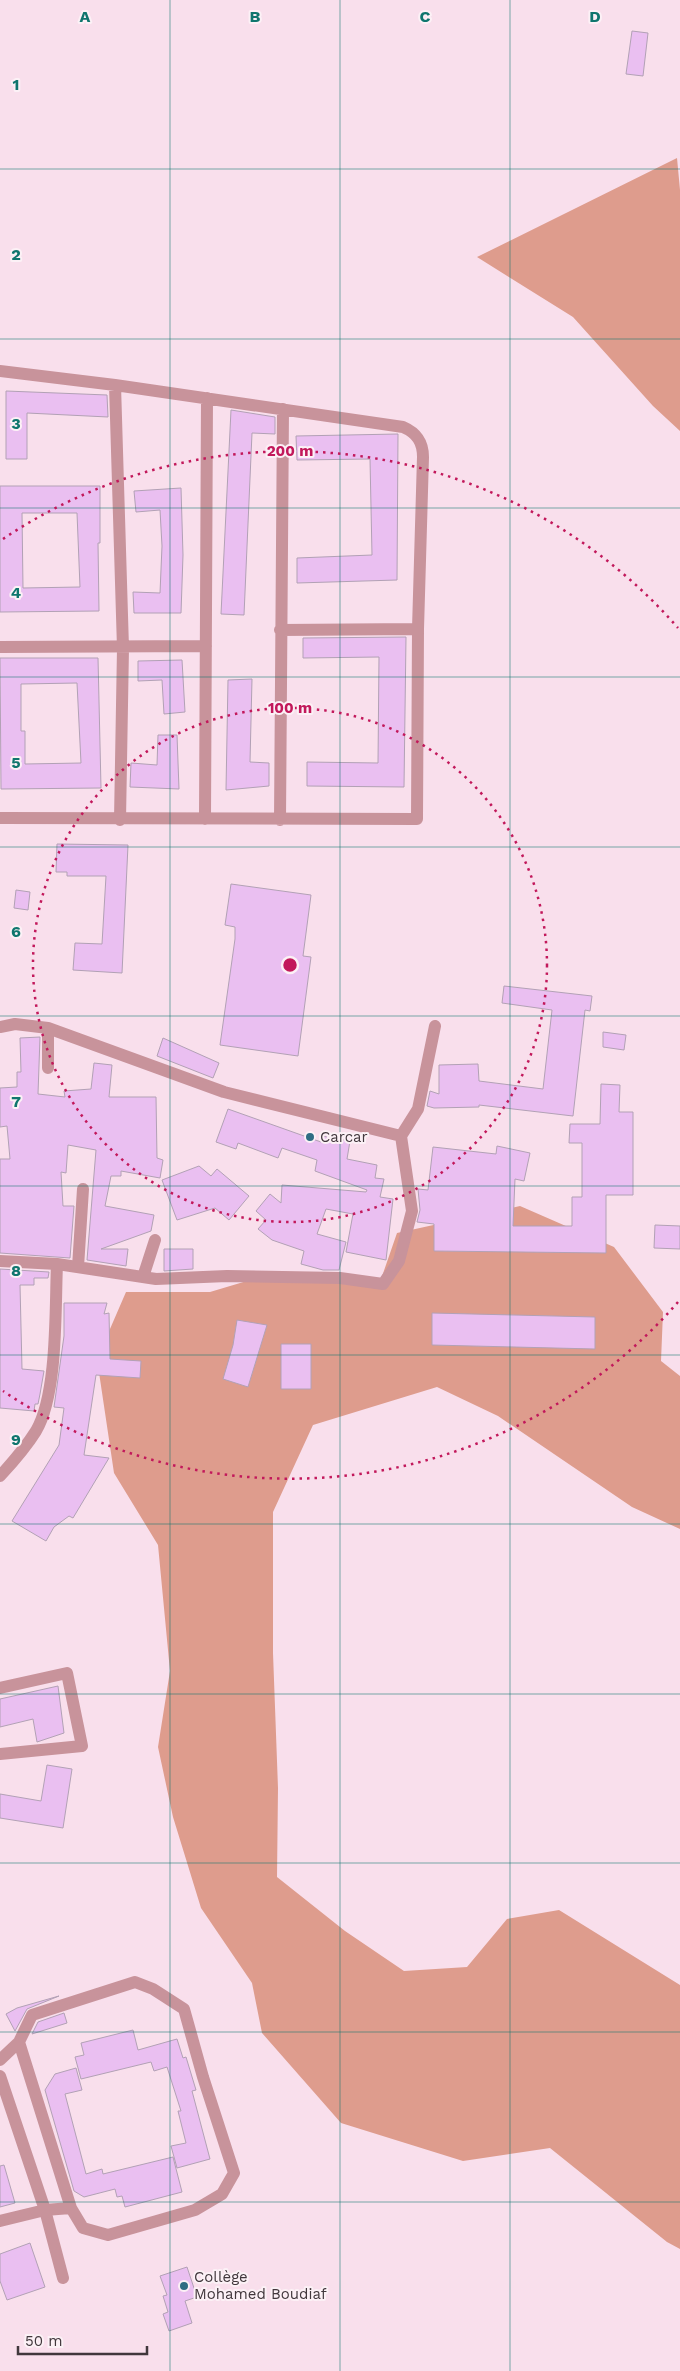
<svg xmlns="http://www.w3.org/2000/svg" width="680" height="2371" viewBox="0 0 680 2371" font-family="'Work Sans',sans-serif">
<rect width="100%" height="100%" fill="#f9dfec"/>
<path fill="#de9c8d" d="M 677,158 L 680,190 L 680,431 L 653,406 L 573,317 L 477,257 Z
M 520,1206 L 614,1247 L 663,1312 L 661,1361 L 680,1376 L 680,1529 L 632,1507 L 498,1416 L 437,1387 L 313,1425 L 273,1512 L 273,1653 L 278,1788 L 277,1877 L 345,1931 L 404,1971 L 467,1967 L 507,1919 L 559,1910 L 680,1985 L 680,2249 L 667,2242 L 550,2148 L 463,2161 L 341,2123 L 262,2033 L 252,1983 L 201,1908 L 173,1817 L 158,1747 L 170,1671 L 158,1545 L 114,1473 L 97,1359 L 126,1292 L 210,1292 L 267,1275 L 378,1288 L 397,1233 Z"/>
<path fill="#eabff1" stroke="#b2a1b5" fill-rule="evenodd" d="M 632,31 L 648,33 L 643,76 L 626,74 Z
M 6,391 L 107,395 L 108,417 L 27,413 L 27,459 L 6,459 Z
M 231,410 L 275,417 L 275,434 L 252,433 L 244,615 L 221,614 Z
M 398,434 L 397,580 L 297,583 L 297,558 L 372,555 L 370,459 L 297,460 L 296,436 Z
M 0,486 L 100,486 L 100,543 L 98,543 L 99,611 L 0,612 ZM 22,513 L 77,513 L 80,587 L 23,588 Z
M 181,488 L 183,555 L 181,613 L 134,613 L 133,592 L 160,593 L 162,546 L 160,510 L 136,512 L 134,491 Z
M 406,637 L 404,787 L 307,786 L 307,762 L 378,763 L 379,657 L 303,658 L 303,638 Z
M 0,658 L 98,658 L 101,788 L 1,789 ZM 77,683 L 81,763 L 25,764 L 25,731 L 21,731 L 21,684 Z
M 182,660 L 185,712 L 164,714 L 162,680 L 138,681 L 138,661 Z
M 252,679 L 250,762 L 269,763 L 269,786 L 226,790 L 228,680 Z
M 158,735 L 177,735 L 179,789 L 130,787 L 131,763 L 157,765 Z
M 57,844 L 128,845 L 122,973 L 73,970 L 75,943 L 102,944 L 106,876 L 67,876 L 67,872 L 56,872 Z
M 231,884 L 311,895 L 303,956 L 311,957 L 298,1056 L 220,1045 L 235,939 L 235,927 L 225,925 Z
M 16,890 L 30,892 L 28,910 L 14,908 Z
M 504,986 L 592,996 L 590,1011 L 585,1010 L 573,1116 L 479,1105 L 479,1107 L 434,1108 L 427,1106 L 430,1091 L 439,1094 L 439,1065 L 478,1064 L 479,1081 L 543,1089 L 552,1010 L 502,1003 Z
M 603,1032 L 626,1035 L 624,1050 L 603,1047 Z
M 40,1037 L 38,1094 L 65,1097 L 64,1091 L 91,1089 L 94,1063 L 112,1065 L 109,1097 L 156,1097 L 157,1158 L 163,1160 L 160,1178 L 121,1171 L 121,1176 L 111,1176 L 105,1206 L 154,1215 L 151,1231 L 101,1249 L 128,1249 L 126,1266 L 87,1260 L 96,1150 L 68,1145 L 66,1173 L 61,1172 L 63,1206 L 74,1206 L 70,1258 L 0,1253 L 0,1159 L 10,1159 L 7,1126 L 0,1127 L 0,1088 L 17,1087 L 17,1072 L 21,1072 L 20,1038 Z
M 163,1038 L 219,1063 L 213,1078 L 157,1056 Z
M 601,1084 L 620,1085 L 619,1112 L 633,1112 L 633,1195 L 606,1195 L 606,1253 L 434,1251 L 434,1224 L 417,1222 L 420,1210 L 418,1189 L 428,1190 L 433,1147 L 496,1154 L 497,1146 L 530,1153 L 524,1181 L 515,1179 L 513,1226 L 572,1226 L 572,1197 L 582,1197 L 582,1143 L 569,1143 L 570,1124 L 600,1124 Z
M 228,1109 L 321,1142 L 322,1136 L 350,1141 L 347,1159 L 377,1165 L 375,1178 L 384,1179 L 380,1197 L 393,1199 L 386,1260 L 346,1252 L 353,1214 L 326,1209 L 317,1234 L 346,1242 L 339,1270 L 323,1270 L 301,1264 L 304,1251 L 272,1240 L 258,1229 L 266,1220 L 256,1211 L 270,1194 L 281,1203 L 282,1185 L 366,1192 L 367,1190 L 315,1171 L 317,1160 L 282,1148 L 278,1158 L 238,1143 L 236,1149 L 216,1142 Z
M 199,1166 L 211,1176 L 217,1169 L 249,1196 L 229,1220 L 215,1208 L 177,1220 L 162,1180 Z
M 655,1225 L 680,1226 L 680,1249 L 654,1248 Z
M 164,1249 L 193,1249 L 193,1269 L 164,1271 Z
M 0,1269 L 49,1272 L 48,1278 L 34,1278 L 34,1285 L 20,1285 L 22,1369 L 44,1371 L 40,1394 L 38,1404 L 35,1404 L 34,1411 L 0,1408 Z
M 64,1303 L 107,1303 L 104,1314 L 109,1313 L 110,1359 L 141,1361 L 140,1378 L 96,1375 L 84,1455 L 109,1458 L 73,1518 L 69,1516 L 54,1527 L 46,1541 L 12,1521 L 59,1445 L 64,1408 L 54,1407 L 64,1336 Z
M 432,1313 L 595,1317 L 595,1349 L 432,1345 Z
M 237,1320 L 267,1325 L 248,1387 L 223,1379 L 233,1345 Z
M 281,1344 L 311,1344 L 311,1389 L 281,1389 Z
M 58,1686 L 64,1733 L 37,1742 L 33,1719 L 0,1727 L 0,1699 Z
M 47,1765 L 72,1769 L 63,1828 L 0,1818 L 0,1794 L 41,1801 Z
M 59,1996 L 27,2009 L 15,2031 L 6,2014 L 17,2008 Z
M 64,2013 L 67,2023 L 32,2034 L 38,2022 Z
M 133,2030 L 138,2050 L 177,2039 L 183,2058 L 186,2057 L 196,2090 L 192,2091 L 210,2159 L 177,2168 L 171,2146 L 186,2143 L 178,2111 L 181,2111 L 167,2067 L 154,2071 L 151,2062 L 81,2079 L 75,2057 L 84,2055 L 81,2043 Z
M 76,2068 L 82,2090 L 65,2094 L 86,2174 L 102,2169 L 103,2174 L 173,2157 L 182,2192 L 125,2207 L 122,2196 L 117,2197 L 115,2189 L 84,2197 L 74,2191 L 45,2090 L 55,2074 Z
M 4,2165 L 15,2203 L 0,2207 L 0,2166 Z
M 30,2243 L 45,2287 L 7,2300 L 0,2281 L 0,2254 Z
M 187,2267 L 197,2297 L 185,2301 L 192,2323 L 169,2331 L 163,2314 L 168,2312 L 163,2296 L 167,2295 L 160,2276 Z"/>
<g fill="none" stroke-linecap="round" stroke-linejoin="round">
<path stroke="#c8939b" stroke-width="12" d="M 0,371 L 115,385 L 403,427 C 417,433 423,442 423,457 L 418,629 L 417,819 L 0,818
M 115,385 L 123,648 L 120,820
M 280,630 L 418,629
M 0,647 L 206,646
M 205,819 L 207,398
M 280,820 L 283,409
M 0,1027 L 15,1024 L 48,1028 L 224,1092 L 401,1136 L 412,1211 L 399,1261 L 383,1284 L 340,1278 L 227,1276 L 156,1279 L 57,1264 L 0,1261
M 48,1028 L 48,1068
M 401,1136 L 418,1109 L 435,1026
M 78,1267 L 83,1189
M 143,1277 L 155,1240
M 0,1476 C 13,1462 26,1447 36,1431 C 58,1394 55,1308 57,1264
M 0,1688 L 67,1673 L 82,1746 L 0,1754
M 19,2042 L 71,2208
M 0,2060 L 19,2042 L 32,2015 L 135,1982 L 153,1989 L 184,2009 L 203,2077 L 234,2173 L 222,2194 L 195,2210 L 108,2235 L 83,2228 L 71,2208 L 45,2210 L 0,2221
M 0,2076 L 45,2210 L 63,2278"/>
</g>
<path fill="none" stroke="#0f766e" stroke-width="1" stroke-opacity="0.55" d="M 170,0 L 170,2371M 340,0 L 340,2371M 510,0 L 510,2371M 0,169 L 680,169M 0,339 L 680,339M 0,508 L 680,508M 0,677 L 680,677M 0,847 L 680,847M 0,1016 L 680,1016M 0,1186 L 680,1186M 0,1355 L 680,1355M 0,1524 L 680,1524M 0,1694 L 680,1694M 0,1863 L 680,1863M 0,2032 L 680,2032M 0,2202 L 680,2202"/>
<g fill="none" stroke="#c2185b" stroke-width="2.5" stroke-dasharray="2.5 5">
<circle cx="290" cy="965" r="257"/>
<path d="M678 1302A514 514 0 0 1 3 1391M3 539A514 514 0 0 1 678 628"/>
</g>
<g fill="#2f6d83" stroke="#fcf1f6" stroke-width="2">
<circle cx="310" cy="1137" r="5"/>
<circle cx="184" cy="2286" r="5"/>
</g>
<g text-anchor="middle" dominant-baseline="central" stroke-width="4" stroke-linejoin="round" paint-order="stroke">
<g font-size="15" fill="#41373c" stroke="#fcf1f6" text-anchor="start">
<text x="320" y="1137">Carcar</text>
<text x="194" y="2277">Collège<tspan x="194" dy="17">Mohamed Boudiaf</tspan></text>
</g>
</g>
<g font-size="16" text-anchor="middle" font-weight="bold" fill="#0f766e" stroke="#fcf1f6" stroke-width="4" stroke-linejoin="round" paint-order="stroke">
<text x="85" y="22">A</text>
<text x="255" y="22">B</text>
<text x="425" y="22">C</text>
<text x="595" y="22">D</text>
<text x="16" y="90">1</text>
<text x="16" y="260">2</text>
<text x="16" y="429">3</text>
<text x="16" y="598">4</text>
<text x="16" y="768">5</text>
<text x="16" y="937">6</text>
<text x="16" y="1107">7</text>
<text x="16" y="1276">8</text>
<text x="16" y="1445">9</text>
</g>
<circle cx="290" cy="965" r="8" fill="#c2185b" stroke="#fcf1f6" stroke-width="2.5"/>
<g font-size="15" text-anchor="middle" font-weight="bold" fill="#c2185b" stroke="#fcf1f6" stroke-width="4" stroke-linejoin="round" paint-order="stroke">
<text x="290" y="456">200 m</text>
<text x="290" y="713">100 m</text>
</g>
<path d="M18 2346v8h129v-8" fill="none" stroke="#41373c" stroke-width="2.5"/>
<text x="25" y="2346" font-size="15" fill="#41373c" stroke="#fcf1f6" stroke-width="4" paint-order="stroke">50 m</text>
</svg>
